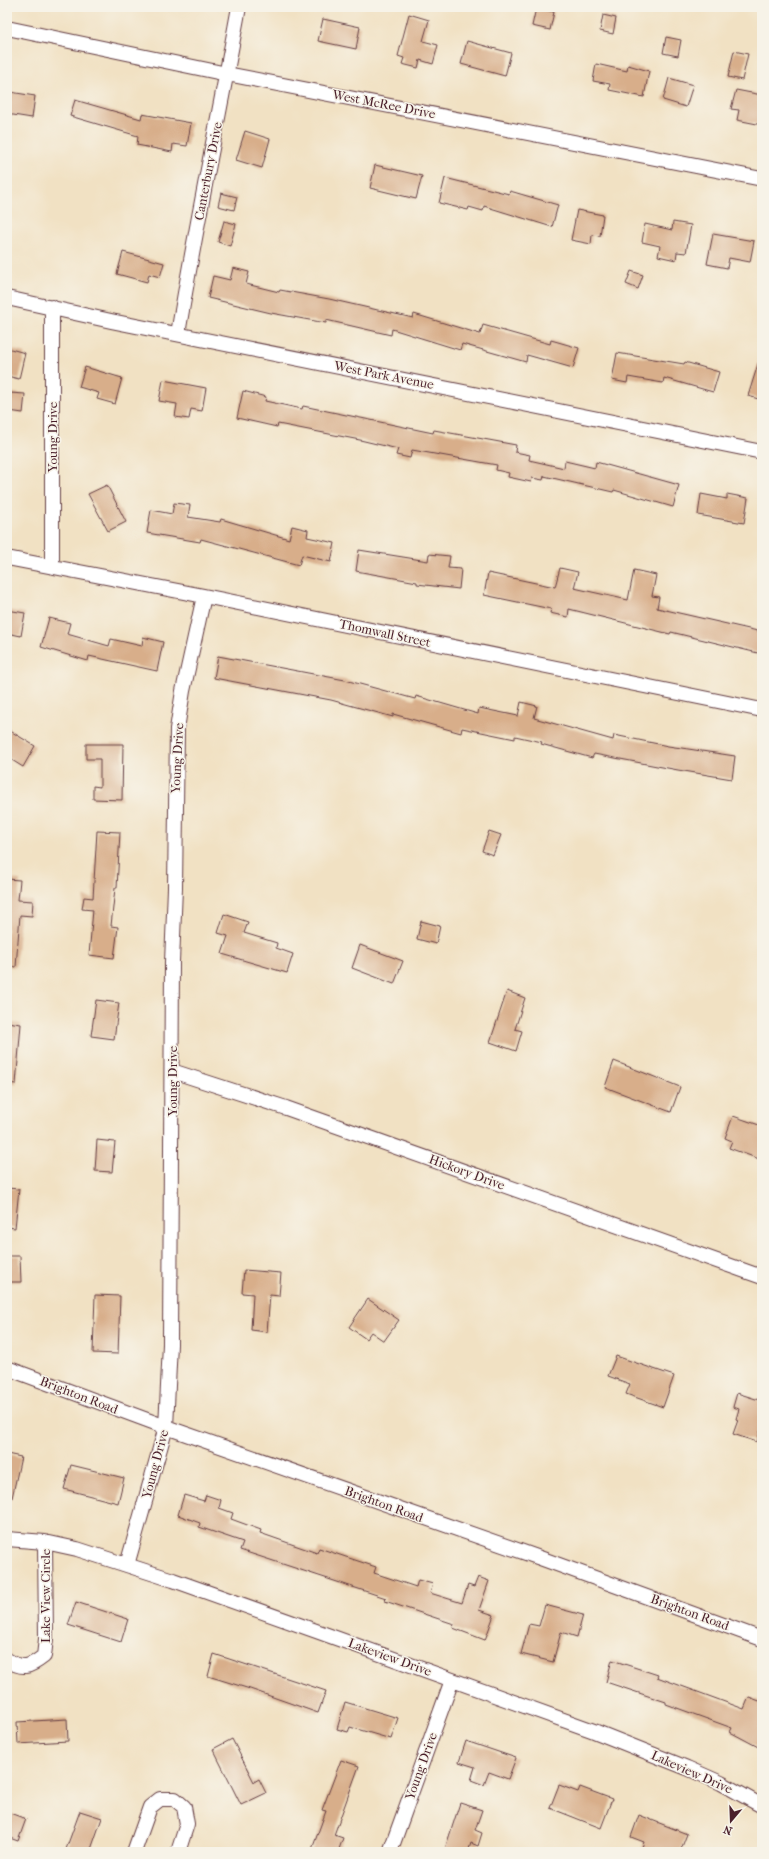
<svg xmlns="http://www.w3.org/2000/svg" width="769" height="1859" viewBox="0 0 769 1859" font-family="'IM FELL French Canon',serif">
<rect width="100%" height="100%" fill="#f7f3e8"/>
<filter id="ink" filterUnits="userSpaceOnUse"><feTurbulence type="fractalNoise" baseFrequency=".025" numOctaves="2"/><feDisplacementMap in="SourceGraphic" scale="8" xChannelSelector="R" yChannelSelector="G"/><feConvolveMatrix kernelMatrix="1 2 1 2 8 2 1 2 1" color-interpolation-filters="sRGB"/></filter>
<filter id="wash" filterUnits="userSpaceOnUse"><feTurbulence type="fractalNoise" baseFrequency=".012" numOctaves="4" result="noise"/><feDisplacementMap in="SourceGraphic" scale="16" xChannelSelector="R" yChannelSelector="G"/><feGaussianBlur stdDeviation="0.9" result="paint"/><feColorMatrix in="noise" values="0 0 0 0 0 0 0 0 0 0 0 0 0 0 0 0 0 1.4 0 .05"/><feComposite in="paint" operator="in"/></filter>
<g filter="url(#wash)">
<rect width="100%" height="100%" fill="#f1e1c3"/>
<g id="blocks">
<path fill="#d8ae8a" d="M 536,8 L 554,12 L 550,30 L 532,26 Z
M 409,14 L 429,20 L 423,41 L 438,45 L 433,64 L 420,60 L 418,68 L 402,64 L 404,58 L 398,56 Z
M 603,15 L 616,18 L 613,34 L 600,31 Z
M 323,19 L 360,27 L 356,49 L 318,41 Z
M 666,37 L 681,40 L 678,56 L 663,53 Z
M 467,41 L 511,53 L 505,76 L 461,64 Z
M 734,51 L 748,54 L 742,80 L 728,77 Z
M 596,64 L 627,71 L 628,65 L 649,71 L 644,97 L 609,90 L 610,84 L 593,81 Z
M 669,78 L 693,85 L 686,107 L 663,100 Z
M 736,90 L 762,95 L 762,125 L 737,120 L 739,110 L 731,109 Z
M 10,92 L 35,96 L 32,118 L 7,114 Z
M 75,100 L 141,119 L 142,114 L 191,123 L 187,146 L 173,144 L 172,152 L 137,145 L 138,136 L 70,116 Z
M 245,131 L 270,139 L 262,168 L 236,160 Z
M 375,165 L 422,176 L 416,199 L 370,188 Z
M 445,178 L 509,194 L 510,191 L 558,205 L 552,227 L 484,206 L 483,211 L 469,207 L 468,210 L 439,203 Z
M 221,193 L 237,197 L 234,210 L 218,206 Z
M 577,210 L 603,215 L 600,236 L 592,235 L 591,244 L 571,240 Z
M 224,221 L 236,224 L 230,246 L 218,242 Z
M 673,222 L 691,225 L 686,253 L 677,252 L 676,260 L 658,256 L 660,246 L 642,242 L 645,224 L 672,230 Z
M 713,234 L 754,241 L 750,262 L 729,258 L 727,268 L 707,264 Z
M 123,252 L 164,263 L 160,277 L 149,274 L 147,282 L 117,274 Z
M 233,268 L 249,272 L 246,284 L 279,292 L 280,290 L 329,299 L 413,318 L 414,314 L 480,334 L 483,325 L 550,344 L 551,340 L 579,348 L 573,368 L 527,355 L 526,362 L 462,344 L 460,350 L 392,329 L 391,335 L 326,320 L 326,323 L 271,313 L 208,298 L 213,276 L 230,280 Z
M 631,271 L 643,275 L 638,289 L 626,284 Z
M 7,348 L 25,353 L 19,379 L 7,376 Z
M 617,353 L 684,364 L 685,362 L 719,372 L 713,392 L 664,378 L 663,383 L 628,377 L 627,383 L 612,380 Z
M 759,361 L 762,361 L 762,400 L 748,396 Z
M 85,367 L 122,378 L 115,404 L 97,399 L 99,393 L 79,387 Z
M 163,380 L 206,388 L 202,411 L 191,409 L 189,419 L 175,417 L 177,404 L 159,401 Z
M 243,391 L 266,397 L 265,401 L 302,409 L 303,406 L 433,433 L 434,430 L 516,445 L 515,452 L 530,455 L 529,460 L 564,468 L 565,461 L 595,468 L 596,462 L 679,485 L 673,507 L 614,490 L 613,492 L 544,476 L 543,480 L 532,478 L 531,482 L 508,477 L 509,473 L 496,470 L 497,465 L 412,450 L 410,458 L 396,455 L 398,449 L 360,440 L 278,424 L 277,427 L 237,418 Z
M 10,393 L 25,394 L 23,413 L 9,411 Z
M 107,485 L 126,522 L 108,531 L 88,494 Z
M 701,494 L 727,499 L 727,494 L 748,498 L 744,523 L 698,515 Z
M 174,503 L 190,505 L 188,517 L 220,522 L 221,519 L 289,539 L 292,526 L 308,530 L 307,537 L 335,543 L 331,562 L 302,555 L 299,565 L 201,539 L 200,542 L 147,533 L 151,510 L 172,514 Z
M 359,550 L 428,561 L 429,554 L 450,556 L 448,568 L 461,569 L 459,589 L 417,584 L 417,582 L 356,571 Z
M 560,568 L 578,572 L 574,588 L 628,600 L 634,570 L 656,575 L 652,596 L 659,597 L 657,608 L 762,632 L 762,654 L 671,632 L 670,634 L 569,609 L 568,617 L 550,613 L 551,609 L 484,595 L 488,573 L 555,587 Z
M 7,610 L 25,613 L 21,636 L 7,633 Z
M 49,618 L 70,623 L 67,634 L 109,646 L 111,639 L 142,646 L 143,637 L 163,642 L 157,671 L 89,656 L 88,661 L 41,647 Z
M 218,656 L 345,680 L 415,699 L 416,696 L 478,714 L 479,708 L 518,716 L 521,702 L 537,706 L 534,718 L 613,740 L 614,735 L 668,746 L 735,756 L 732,779 L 678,770 L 594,754 L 592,758 L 541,744 L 542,742 L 515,736 L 515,739 L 462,728 L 461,733 L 393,714 L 393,717 L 331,700 L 214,678 Z
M 7,729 L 35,746 L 23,767 L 7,757 Z
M 86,744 L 123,744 L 122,800 L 93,799 L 93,786 L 100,787 L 100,759 L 86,759 Z
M 97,831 L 120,832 L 117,888 L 115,888 L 111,926 L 118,927 L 114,958 L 89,955 L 93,910 L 82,909 L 84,897 L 93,898 Z
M 489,831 L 501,835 L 493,855 L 482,851 Z
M 7,879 L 20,880 L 18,900 L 33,901 L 32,916 L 20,915 L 16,967 L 7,966 Z
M 224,914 L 248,922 L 244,933 L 277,943 L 276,948 L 293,954 L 287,973 L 222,954 L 228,936 L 218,933 Z
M 421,921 L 440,926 L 436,944 L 417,939 Z
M 360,945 L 403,961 L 394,984 L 352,968 Z
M 507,991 L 525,998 L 515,1029 L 522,1031 L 516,1051 L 490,1042 Z
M 96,1000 L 119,1003 L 114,1039 L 91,1036 Z
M 7,1022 L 21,1024 L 16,1084 L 7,1083 Z
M 614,1061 L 680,1087 L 671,1112 L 605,1087 Z
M 733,1116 L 762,1126 L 762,1160 L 729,1148 L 732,1141 L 725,1138 Z
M 97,1140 L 115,1142 L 112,1172 L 95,1171 Z
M 7,1188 L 19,1189 L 15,1228 L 7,1227 Z
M 7,1256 L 20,1256 L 21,1282 L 7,1282 Z
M 244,1270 L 281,1273 L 279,1296 L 270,1295 L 267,1332 L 251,1330 L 253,1294 L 242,1293 Z
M 95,1295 L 120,1296 L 118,1354 L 93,1353 Z
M 368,1299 L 399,1320 L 384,1341 L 371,1332 L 366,1339 L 349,1327 Z
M 616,1356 L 674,1376 L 663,1407 L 626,1394 L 630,1384 L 608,1376 Z
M 737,1393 L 762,1401 L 762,1425 L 757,1442 L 733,1434 L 738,1420 L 736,1419 L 739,1409 L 733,1407 Z
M 7,1454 L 21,1457 L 12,1498 L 7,1497 Z
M 71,1465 L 124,1478 L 118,1503 L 64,1489 Z
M 184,1495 L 204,1501 L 206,1495 L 221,1500 L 219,1508 L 233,1513 L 231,1519 L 261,1530 L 260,1533 L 317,1553 L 319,1548 L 376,1567 L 374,1573 L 416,1587 L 418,1580 L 433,1584 L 430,1593 L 462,1603 L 468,1585 L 474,1587 L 478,1577 L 489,1581 L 479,1610 L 494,1615 L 485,1640 L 453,1628 L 454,1624 L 385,1601 L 386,1598 L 240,1550 L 243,1542 L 199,1527 L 200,1523 L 178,1515 Z
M 76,1602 L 128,1619 L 121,1642 L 68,1625 Z
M 545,1605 L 583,1615 L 577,1637 L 561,1632 L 553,1662 L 521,1654 L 529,1624 L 539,1626 Z
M 214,1654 L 326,1691 L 318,1713 L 250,1689 L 208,1676 Z
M 612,1660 L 658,1675 L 657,1677 L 744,1709 L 749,1697 L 762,1702 L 762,1749 L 730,1732 L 732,1728 L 666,1704 L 666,1702 L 606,1682 Z
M 345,1702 L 398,1718 L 391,1739 L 350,1727 L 348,1732 L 337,1729 Z
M 67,1719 L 68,1741 L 18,1744 L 17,1722 Z
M 232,1739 L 254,1782 L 259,1779 L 266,1793 L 241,1805 L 213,1749 Z
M 466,1741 L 516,1758 L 508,1779 L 489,1772 L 484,1785 L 471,1780 L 475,1767 L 459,1762 Z
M 341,1760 L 359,1766 L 334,1835 L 343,1838 L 338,1852 L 311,1852 L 326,1811 L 322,1810 Z
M 559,1785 L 578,1792 L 580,1787 L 612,1799 L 601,1828 L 550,1808 Z
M 460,1803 L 482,1810 L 475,1830 L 482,1833 L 478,1846 L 471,1843 L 468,1852 L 444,1852 Z
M 80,1811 L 102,1818 L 90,1852 L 65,1852 Z
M 7,1812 L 26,1819 L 18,1841 L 7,1837 Z
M 639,1815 L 687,1834 L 680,1852 L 640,1852 L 644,1842 L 631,1837 Z"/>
</g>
</g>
<g filter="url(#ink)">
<use href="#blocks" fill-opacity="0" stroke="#633c42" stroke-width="1"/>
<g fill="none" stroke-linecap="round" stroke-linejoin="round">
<defs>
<path id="minor" d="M 7,28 L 227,74 L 762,179
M 7,298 L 111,321 L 762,452
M 178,334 C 196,225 219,116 239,7
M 7,558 L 204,596 L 762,710
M 52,566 L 52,307
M 172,1071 L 286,1108 L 762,1277
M 7,1368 L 166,1427 L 540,1558 L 762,1639
M 7,1539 L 45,1542 L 77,1549 L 173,1580 L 319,1632 L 594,1731 L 687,1768 L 721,1783 L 762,1806
M 127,1565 L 166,1427 L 170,1344 L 172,962 L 175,888 L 177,729 L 183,691 L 204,596
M 7,1660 C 23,1670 30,1667 44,1656 L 46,1639 L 45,1542
M 134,1852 L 150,1807 L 160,1799 L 175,1799 L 184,1807 L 187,1824 L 178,1852
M 390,1852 L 452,1680"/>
</defs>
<use href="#minor" stroke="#633c42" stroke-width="16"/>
<use href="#minor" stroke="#fff" stroke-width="14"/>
</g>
</g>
<g text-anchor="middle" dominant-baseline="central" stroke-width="3" stroke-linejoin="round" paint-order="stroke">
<g font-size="13" fill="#4a1f2b" stroke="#f7f3e8">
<text transform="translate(384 104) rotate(11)">West McRee Drive</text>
<text transform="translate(208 171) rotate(-79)">Canterbury Drive</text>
<text transform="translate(384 375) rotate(11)">West Park Avenue</text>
<text transform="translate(52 437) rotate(-90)">Young Drive</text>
<text transform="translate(385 633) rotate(12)">Thomwall Street</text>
<text transform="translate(177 758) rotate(-87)">Young Drive</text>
<text transform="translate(172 1081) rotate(-90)">Young Drive</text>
<text transform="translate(467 1172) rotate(20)">Hickory Drive</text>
<text transform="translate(79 1395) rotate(21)">Brighton Road</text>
<text transform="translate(155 1464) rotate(-75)">Young Drive</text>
<text transform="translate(384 1504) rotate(20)">Brighton Road</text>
<text transform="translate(45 1596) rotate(-90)">Lake View Circle</text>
<text transform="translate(690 1612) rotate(20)">Brighton Road</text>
<text transform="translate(390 1657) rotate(20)">Lakeview Drive</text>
<text transform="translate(421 1766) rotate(-70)">Young Drive</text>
<text transform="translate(692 1772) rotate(24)">Lakeview Drive</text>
</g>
</g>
<rect width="769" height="1859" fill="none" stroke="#f7f3e8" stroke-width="24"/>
<g transform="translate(731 1821) rotate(199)" stroke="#f7f3e8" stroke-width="3" paint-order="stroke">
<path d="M0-3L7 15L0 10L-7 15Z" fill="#4a1f2b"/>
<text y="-6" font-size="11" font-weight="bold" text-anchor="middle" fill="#4a1f2b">N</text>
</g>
</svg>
